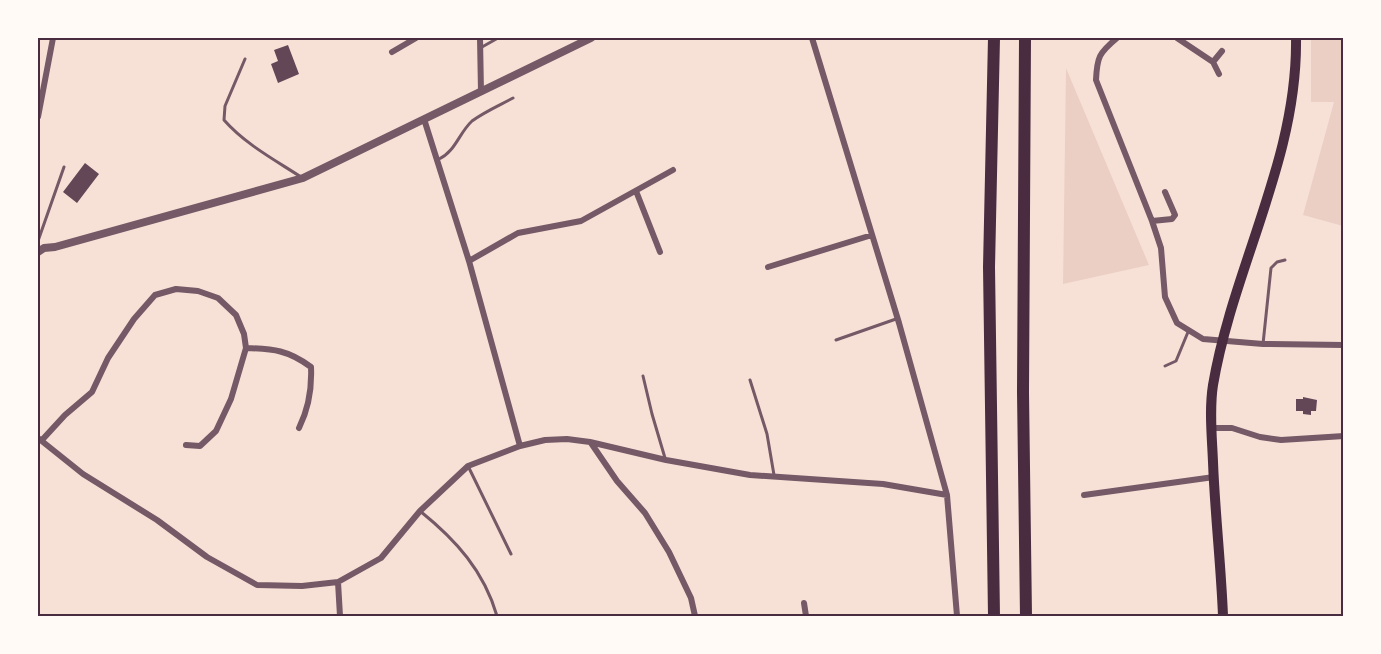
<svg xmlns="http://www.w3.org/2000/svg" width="1381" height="654" viewBox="0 0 1381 654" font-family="'Golos Text',sans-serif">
<rect width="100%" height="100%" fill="#f7e1d7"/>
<path fill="#ebcfc5" d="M 1311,38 L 1343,38 L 1343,226 L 1303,215 L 1334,102 L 1311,102 Z
M 1066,68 L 1149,265 L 1063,284 Z"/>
<path fill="#644757" d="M 288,45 L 299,74 L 278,83 L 271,64 L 278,61 L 274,50 Z
M 85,163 L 99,174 L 77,203 L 63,192 Z
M 1303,397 L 1317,400 L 1316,411 L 1311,411 L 1311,415 L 1303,414 L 1303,411 L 1296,411 L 1296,399 L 1303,399 Z"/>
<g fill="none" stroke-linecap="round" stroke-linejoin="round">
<path stroke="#755966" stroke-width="3" d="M 482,47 L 498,38
M 245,59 L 225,106 L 224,120 C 245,144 275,160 301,177
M 439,159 C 455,152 459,133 472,121 C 484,112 500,105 513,98
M 38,241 L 64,167
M 836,340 L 896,319
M 1263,344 L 1271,268 L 1277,262 L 1285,260
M 1165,366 L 1176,361 L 1188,332
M 643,376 L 652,414 L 665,458
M 750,380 L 767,434 L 774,475
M 469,468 L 511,554
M 420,511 C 456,540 484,571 497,616"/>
<path stroke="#755966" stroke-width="6" d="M 480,38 L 481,92
M 812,38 L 899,323 L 947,495 L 957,616
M 1117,38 C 1099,53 1097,57 1096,80 L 1152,221 L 1161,248 L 1165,297 L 1177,323 L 1203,339 L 1263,344 L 1344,345
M 1177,38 L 1213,62
M 392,52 L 416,38
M 1219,74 L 1213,62 L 1222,51
M 38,117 L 53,38
M 424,119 L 469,261 L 520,446
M 636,191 L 660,252
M 1152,221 L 1172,219 L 1175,215 L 1165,192
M 469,261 L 518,233 L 581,221 L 673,170
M 768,267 L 872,235
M 246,348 C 274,349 288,350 311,367 C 312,389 309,408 299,428
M 1211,428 L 1232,428 L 1260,437 L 1281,440 L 1344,436
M 38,438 L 83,474 L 157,520 L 207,557 L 257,585 L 302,586 L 338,582 L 381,558 L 420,511 L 468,466 L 520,446 L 545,440 L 567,439 L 590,442 L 666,460 L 750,475 L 883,484 L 947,495
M 42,440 L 65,415 L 92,392 L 108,358 L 134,319 L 155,295 L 176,289 L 198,291 L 218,298 L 236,315 L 244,334 L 246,348 L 231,399 L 216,431 L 200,446 L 186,445
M 591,443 L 617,481 L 645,513 L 669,552 L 691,598 L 695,616
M 1084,495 L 1214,477
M 338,582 L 340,616
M 804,603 L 806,616"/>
<path stroke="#755966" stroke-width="8" d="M 38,252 L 44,248 L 55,247 L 303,178 L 591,38"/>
<path stroke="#4a2c40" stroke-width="10" d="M 1223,616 C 1221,565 1215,514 1213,462 C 1212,437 1209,410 1213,385 C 1233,267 1298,159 1296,38"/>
<path stroke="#4a2c40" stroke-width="12" d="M 994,38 L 989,267 L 994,616
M 1025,38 L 1023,392 L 1026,616"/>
</g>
<rect width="1381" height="654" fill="none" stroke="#fffaf5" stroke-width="78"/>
<rect x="39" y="39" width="1303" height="576" fill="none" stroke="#4a2c40" stroke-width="2"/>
</svg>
